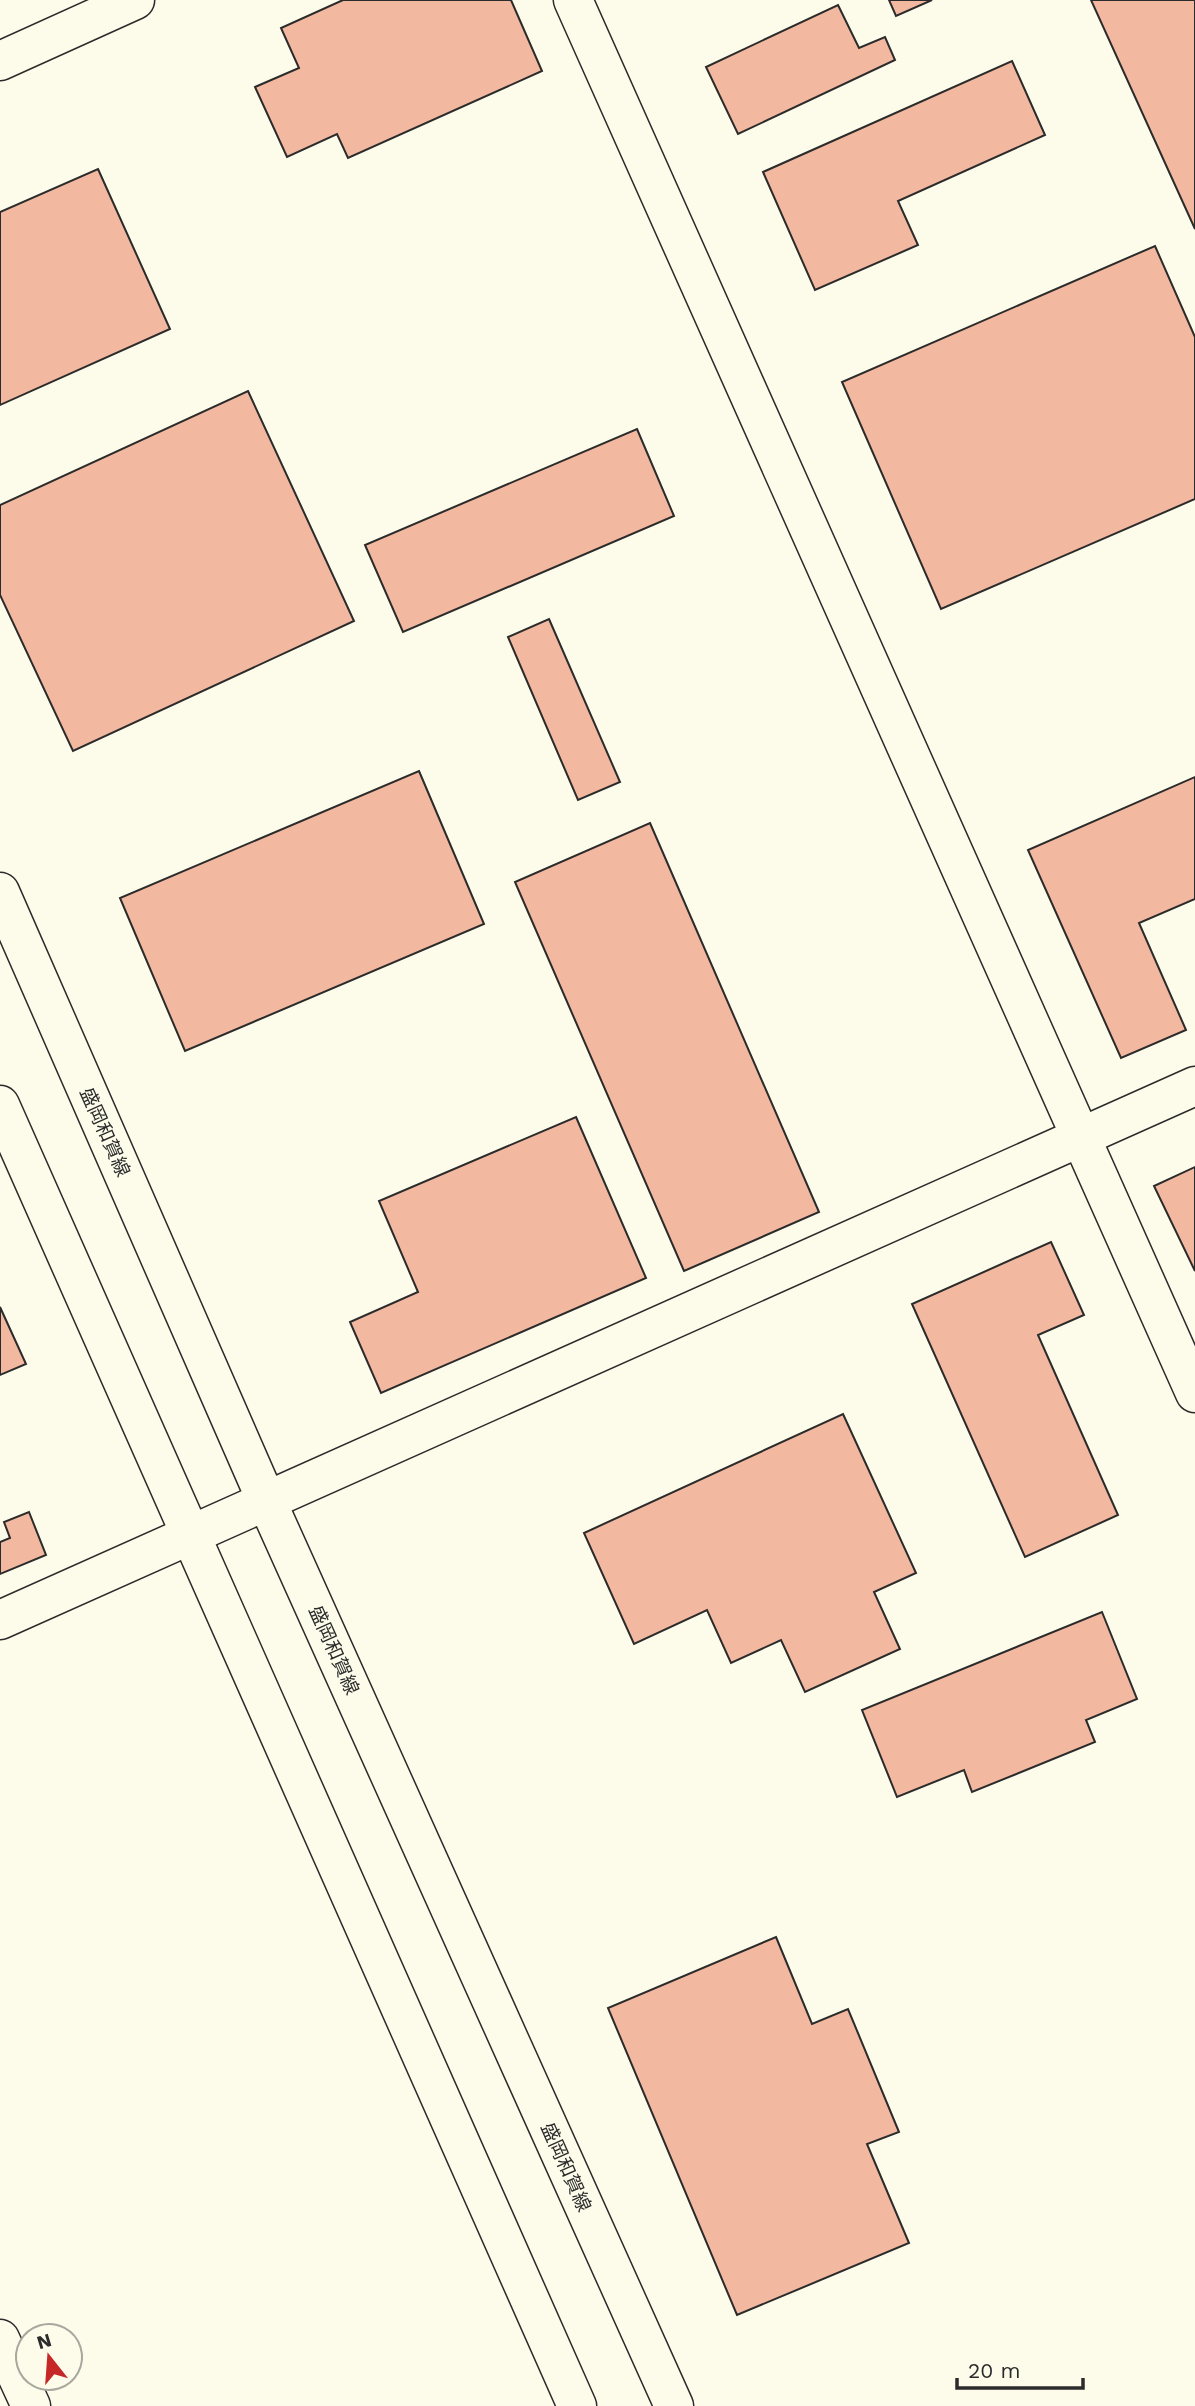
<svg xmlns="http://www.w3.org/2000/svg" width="1195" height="2406" viewBox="0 0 1195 2406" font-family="'Work Sans','Noto Sans JP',sans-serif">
<rect width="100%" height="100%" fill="#fdfbea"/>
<path fill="#f2b8a0" stroke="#2b2b2b" stroke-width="2" d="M 343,0 L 511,0 L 542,71 L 348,158 L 337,134 L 287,157 L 255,87 L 299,68 L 281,28 Z
M 889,0 L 932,0 L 896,16 Z
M 1091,0 L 1195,0 L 1195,229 Z
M 838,5 L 859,48 L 885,37 L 895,60 L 738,134 L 706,67 Z
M 1012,61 L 1045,135 L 898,201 L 918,245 L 815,290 L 763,172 Z
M 98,169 L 170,329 L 0,405 L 0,212 Z
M 1155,246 L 1195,337 L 1195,499 L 941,609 L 842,382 Z
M 248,391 L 354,621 L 73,751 L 0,595 L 0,505 Z
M 637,429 L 674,516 L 403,632 L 365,545 Z
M 549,619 L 620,782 L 578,800 L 508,637 Z
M 419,771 L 484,924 L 185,1051 L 120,898 Z
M 1195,777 L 1195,899 L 1139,923 L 1186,1030 L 1121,1058 L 1028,850 Z
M 650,823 L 819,1212 L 684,1271 L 515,882 Z
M 576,1117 L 646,1278 L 381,1393 L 350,1322 L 418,1292 L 379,1201 Z
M 1195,1167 L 1195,1271 L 1154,1186 Z
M 1051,1242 L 1084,1315 L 1038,1335 L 1118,1515 L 1025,1557 L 912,1304 Z
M 0,1307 L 26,1364 L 0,1375 Z
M 843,1414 L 916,1573 L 874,1592 L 900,1649 L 805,1692 L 781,1640 L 731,1663 L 707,1610 L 634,1644 L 584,1533 Z
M 29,1512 L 46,1555 L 0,1574 L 0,1542 L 10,1538 L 4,1522 Z
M 1102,1612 L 1137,1699 L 1086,1720 L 1095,1742 L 972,1792 L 964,1770 L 897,1797 L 862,1710 Z
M 776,1937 L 812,2024 L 848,2009 L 899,2132 L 867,2144 L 909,2243 L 737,2315 L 608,2008 Z"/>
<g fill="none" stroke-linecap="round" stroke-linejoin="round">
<defs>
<path id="minor" d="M 573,0 L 1195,1393
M 0,61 L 135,0
M 0,1620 L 1195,1086
M 0,2339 L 31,2406"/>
<path id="major" d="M 0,892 L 267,1502 L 674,2406
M 0,1105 L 577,2406"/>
</defs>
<use href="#minor" stroke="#2b2b2b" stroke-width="41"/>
<use href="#major" stroke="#2b2b2b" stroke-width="41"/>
<use href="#minor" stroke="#fdfbea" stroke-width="38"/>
<use href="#major" stroke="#fdfbea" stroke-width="38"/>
</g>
<g text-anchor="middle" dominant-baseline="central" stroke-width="5" stroke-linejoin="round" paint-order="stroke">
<g font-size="19" fill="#2b2b2b" stroke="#fdfbea">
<text transform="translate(105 1132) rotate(66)">盛岡和賀線</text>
<text transform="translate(334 1650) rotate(66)">盛岡和賀線</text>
<text transform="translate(566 2167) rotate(66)">盛岡和賀線</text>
</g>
</g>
<g transform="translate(49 2357) rotate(343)"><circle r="33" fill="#fdfbea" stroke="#a9a89e" stroke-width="2"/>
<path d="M0-5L12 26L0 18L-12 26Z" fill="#c62828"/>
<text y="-10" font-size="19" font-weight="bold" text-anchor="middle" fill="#2b2b2b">N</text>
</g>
<path d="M957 2378v10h126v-10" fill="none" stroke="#2b2b2b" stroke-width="3.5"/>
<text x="968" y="2378" font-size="21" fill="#2b2b2b" stroke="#fdfbea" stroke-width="5" paint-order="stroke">20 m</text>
</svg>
